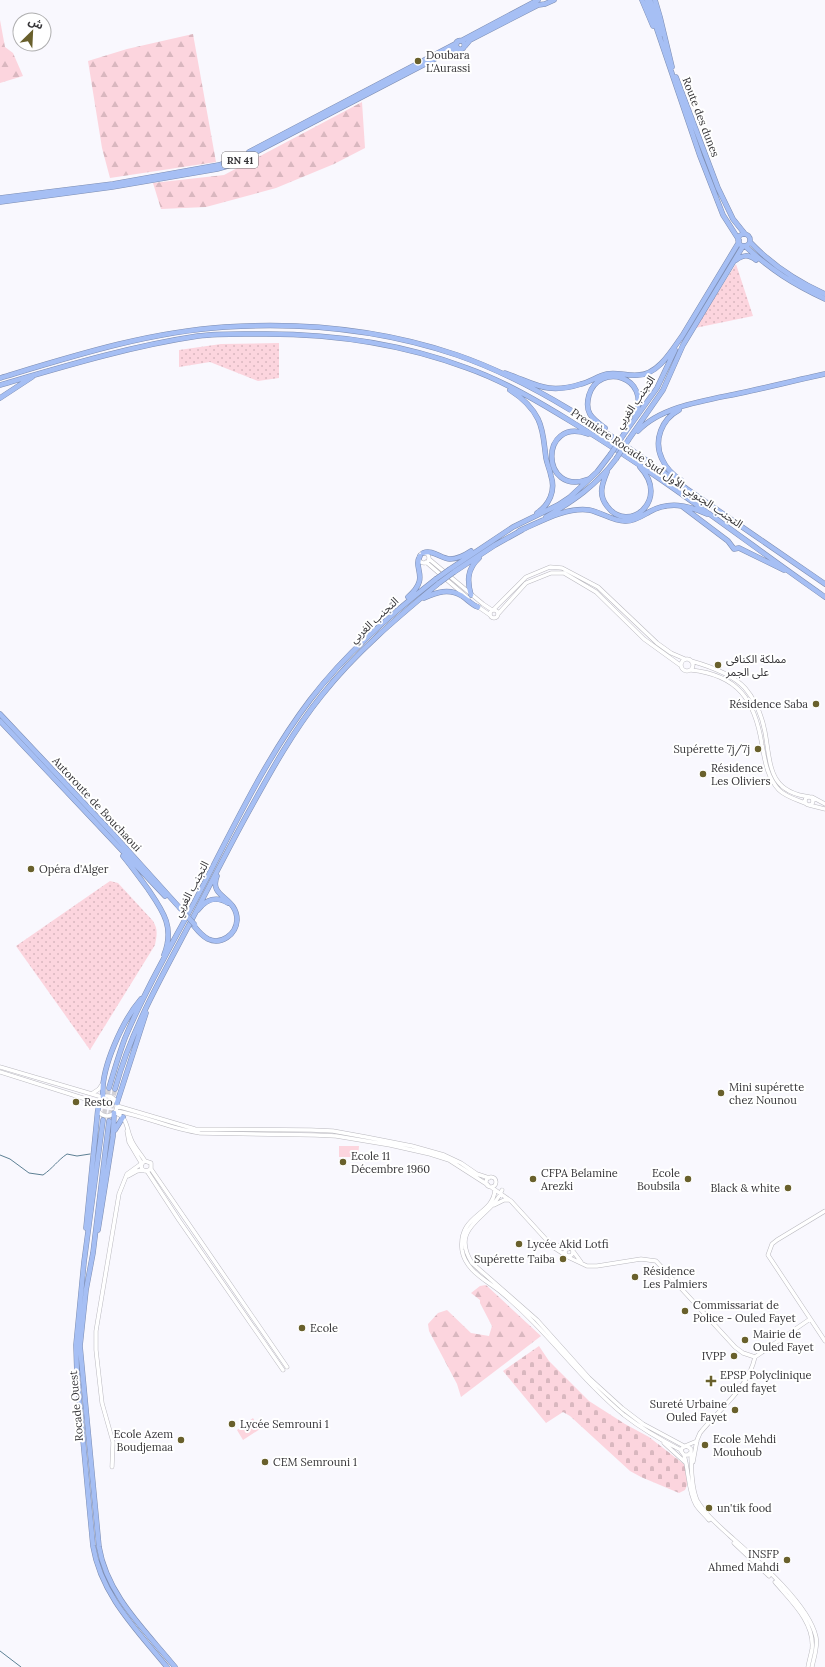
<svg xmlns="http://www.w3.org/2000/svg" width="825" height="1667" viewBox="0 0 825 1667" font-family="Lora,'Noto Sans Arabic',serif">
<defs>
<pattern id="grass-dots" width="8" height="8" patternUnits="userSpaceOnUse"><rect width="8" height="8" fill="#fcd5de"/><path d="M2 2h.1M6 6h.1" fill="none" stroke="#d9b7bf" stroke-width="1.8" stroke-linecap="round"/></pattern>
<pattern id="forest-firs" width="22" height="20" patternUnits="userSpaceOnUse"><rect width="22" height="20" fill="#fcd5de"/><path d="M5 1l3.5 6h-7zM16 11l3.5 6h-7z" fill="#d9b7bf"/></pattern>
<pattern id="cemetery-stones" width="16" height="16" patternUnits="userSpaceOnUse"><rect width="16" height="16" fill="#fcd5de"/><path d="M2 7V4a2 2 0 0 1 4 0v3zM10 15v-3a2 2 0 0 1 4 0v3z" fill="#d9b7bf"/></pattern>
</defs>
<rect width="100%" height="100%" fill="#f9f8fe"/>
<path fill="url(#grass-dots)" d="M 736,264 L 753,316 L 695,328 Z
M 279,343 L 279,378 L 258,381 L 210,362 L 179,367 L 179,350 L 221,344 Z
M 110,881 L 118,883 L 153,921 C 158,929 157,935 155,945 L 90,1050 L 16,946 Z"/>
<path fill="url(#forest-firs)" d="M 0,20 L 5,47 L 13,53 L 23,76 L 0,83 Z
M 193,34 L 216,162 L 110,178 L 102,148 L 88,61 L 127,49 Z
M 362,102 L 365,148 L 334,164 L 276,188 L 206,207 L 161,209 L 153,183 L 224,175 Z
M 486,1285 L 541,1336 L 461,1397 L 457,1384 L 429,1331 L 428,1324 L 438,1313 L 447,1310 L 471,1333 L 489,1336 L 492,1326 L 480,1303 L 480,1300 L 471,1293 L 480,1286 Z"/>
<path fill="url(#cemetery-stones)" d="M 539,1346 L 549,1361 L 589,1401 L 625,1424 L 649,1437 L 685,1465 L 688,1483 L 685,1490 L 679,1493 L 641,1477 L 630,1471 L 570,1416 L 563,1412 L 546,1423 L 503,1371 Z"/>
<path fill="#fcd5de" d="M 339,1146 L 359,1146 L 358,1157 L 339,1157 Z
M 253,1418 L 260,1429 L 243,1440 L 237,1430 Z"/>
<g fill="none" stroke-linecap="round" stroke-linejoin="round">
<path stroke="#5d8094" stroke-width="1" d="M 0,1155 L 10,1159 L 29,1173 L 43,1175 C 53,1168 58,1160 67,1154 L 77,1156 L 90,1154
M 0,1651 L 21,1667"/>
<path stroke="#d2d1d6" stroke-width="4.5" stroke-dasharray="4.5 2" stroke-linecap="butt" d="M 103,1120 L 109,1088
M 109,1121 L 115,1089"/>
<defs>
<path id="secondary" d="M419 558a5 5 0 1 1 10 0a5 5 0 1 1-10 0Z
M 429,559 L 483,604 L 492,610
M 426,562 L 468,598
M 477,606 L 490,615
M490 614a4 4 0 1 1 8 0a4 4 0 1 1-8 0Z
M 493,610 L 526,577 L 550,567 L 562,568 L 598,587 L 657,643 L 671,653 L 685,659
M 498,614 L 526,583 L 551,573 L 564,573 L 596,592 L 644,639 L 680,665
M681 665a6 6 0 1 1 12 0a6 6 0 1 1-12 0Z
M 691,661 C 709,666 732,674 745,688 C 756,701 762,716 765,732 C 771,765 768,792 810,797
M 691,670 C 738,675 755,700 762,745 C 765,761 767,777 779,790 C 786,797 798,800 807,804
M805 801a4 4 0 1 1 8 0a4 4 0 1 1-8 0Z
M 812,797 L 825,804
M 809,805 L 825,809
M 0,1067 L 102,1097
M 0,1072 L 89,1100 L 97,1105
M 93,1093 L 99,1089 L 103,1083
M97 1106a10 10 0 1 1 20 0a10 10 0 1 1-20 0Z
M 117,1106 L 195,1129 L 311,1130 L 333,1131 L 366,1137 L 412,1146 L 444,1155 L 461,1163 L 477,1174 L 489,1178
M 116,1111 C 145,1116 171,1129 200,1133 L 315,1135 L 336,1136 L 390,1145 L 430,1154 L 449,1160 L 488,1185
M 116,1113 C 128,1118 126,1128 131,1139 C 134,1147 141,1154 145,1161
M 127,1131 L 129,1142 L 142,1164
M 151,1169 L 287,1367
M 147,1171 L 179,1220 L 283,1370
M 128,1176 L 137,1171 L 143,1170
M486 1182a5 5 0 1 1 10 0a5 5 0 1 1-10 0Z
M 491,1187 L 511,1201 L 553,1247 L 570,1258 L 587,1266 L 597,1266 L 641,1259 L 656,1261 L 735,1347 L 743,1353 L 755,1357
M 495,1190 C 493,1216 458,1214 462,1250 C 465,1271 488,1281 502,1293 C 547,1330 579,1378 624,1415 C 642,1429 661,1440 681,1450
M 502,1190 C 492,1218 448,1225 472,1263 L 537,1320 L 589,1378 L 622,1408 L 643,1424 L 684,1446
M 494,1205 L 504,1200 L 509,1200
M 825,1211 L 777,1240 L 772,1244 L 768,1255 L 825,1341
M 551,1243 L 568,1249
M565 1252a4 4 0 1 1 8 0a4 4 0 1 1-8 0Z
M 573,1251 L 581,1262
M 755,1357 L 810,1319
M 664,1443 L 686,1463
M 685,1446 L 697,1441
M 690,1453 L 688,1455 L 684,1455 L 681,1451 L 682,1448 L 687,1446 L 691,1449 C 691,1463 691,1487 697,1500 C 705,1514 718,1525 730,1536 C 755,1558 809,1604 816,1637 C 818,1647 814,1657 812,1667
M 684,1455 C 689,1471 688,1492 696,1505 C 700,1511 705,1515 709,1520
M 693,1462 L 697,1440 L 700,1433 C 719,1409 748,1389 755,1357
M 112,1467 L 113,1442 L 102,1403 L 96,1350 L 96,1331 L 119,1194 L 127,1174 L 145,1161 L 151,1163 L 151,1168 L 149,1170 L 145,1171 L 142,1169 L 141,1165
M 734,1543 L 769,1576
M 775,1582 C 790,1600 815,1622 812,1649 C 811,1655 809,1661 808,1667"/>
<path id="highway" d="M 642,0 L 653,26
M 647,0 L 700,156 L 723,215 L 739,240
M 650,0 L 662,34
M 655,0 L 660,17 L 672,67
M455.5 45a4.5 4.5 0 1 1 9 0a4.5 4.5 0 1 1-9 0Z
M 461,41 L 538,0
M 465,46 L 470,40 L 538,5 L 545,4 L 554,0
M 676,77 L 718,188 L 733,219 L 745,234
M 249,152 L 457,43
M 0,198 L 113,184 L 219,165 L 236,159
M 0,202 L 112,187 L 217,169 L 231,165 L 450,51 L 458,48
M738 240a6 6 0 1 1 12 0a6 6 0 1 1-12 0Z
M 750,242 C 772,265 796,281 825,294
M 745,246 C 771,270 793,284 825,299
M 736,260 C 743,255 748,254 756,260
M 681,338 L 739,242
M 505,373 C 536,384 547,395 581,384 C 590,382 598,376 607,374 C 617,372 627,376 638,375 C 658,375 672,350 682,336
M 0,378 C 73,356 148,332 225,327 C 303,322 383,330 457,355 C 541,384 615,438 687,489 C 733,521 779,552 825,584
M 0,385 C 65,366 131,346 198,336 C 220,333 244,334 266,334 C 334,334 403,344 467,368 C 504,381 541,403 575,424 C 662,476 742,539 825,597
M 510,390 C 521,397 532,407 538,419 C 544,431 544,445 546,458 C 547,464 550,470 551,476 C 556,491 549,505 537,513
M 0,398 L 32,377
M 679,410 C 662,419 653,440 662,459 C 666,468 673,475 681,480
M 605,428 C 592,418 584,413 589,395 C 599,362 652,376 635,416
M 638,431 C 661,406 708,400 741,393 C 769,387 797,380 825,374
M 588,434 C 539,416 540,498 589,479
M 624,434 L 657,388 L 675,350
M 629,439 L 663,390 L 683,345 L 743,246
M 607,472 C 602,484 598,495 607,506 C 628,535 671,500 640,467
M 683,507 L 728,541 L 734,549 L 739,548 L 784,570
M 546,517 C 573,501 597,485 616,459
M 519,531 C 540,522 565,507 589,510 C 601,512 614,522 626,521 C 635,521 642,516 649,512 C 669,501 687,505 707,514
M 423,553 C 433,549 441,559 450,559 C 458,559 465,555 471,551
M 450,569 L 513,527 L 558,505 L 570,497 L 597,472 L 610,455
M 454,572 L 495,545 L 522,530
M 471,595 C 467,581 467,569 479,558
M 408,597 C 431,577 412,569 420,556
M 424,598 C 437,592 449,588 462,596 C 468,600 472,605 478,607
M 0,714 L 115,836 L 179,907
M 0,721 L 165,896
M 123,856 C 132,867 140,878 148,889 C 163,911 175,927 164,955
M 198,910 C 206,899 217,896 228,903
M 194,926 C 198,931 202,936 208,939 C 221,945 236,935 237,920 C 237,896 208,898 217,876
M 109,1088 C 114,1071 119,1054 125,1038 C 145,990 171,946 195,901 C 231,833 263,762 310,700 C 345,654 390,615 436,579
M 115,1089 C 131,1030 161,978 189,925 C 209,887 228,849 249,811 C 271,771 293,731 322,695 C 356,652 398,617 439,583
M 103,1097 C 100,1069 123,1020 141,999
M 117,1103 L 146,1013
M 103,1120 L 84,1262 L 76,1345 L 77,1376 L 93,1546 C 101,1595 137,1630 167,1667
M 109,1121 L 93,1253 L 86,1290 L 80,1346 L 99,1547 C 107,1595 145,1630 175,1667
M 115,1130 L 123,1117
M 86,1228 L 98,1108
M 98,1230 L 113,1136 L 114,1113"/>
</defs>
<use href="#secondary" stroke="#bab9bf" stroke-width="4.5"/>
<use href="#highway" stroke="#7e8eb2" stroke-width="5.5"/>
<use href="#secondary" stroke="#fff" stroke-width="3.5"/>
<use href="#highway" stroke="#a6bff4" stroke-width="4.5"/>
<defs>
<path id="highway-bridge" d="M 610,455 L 624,434
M 616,459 L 629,439
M 436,579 L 450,569
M 439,583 L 454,572
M 179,907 L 195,925"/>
</defs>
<use href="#highway-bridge" stroke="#7e8eb2" stroke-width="5.5" stroke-linecap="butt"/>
<use href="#highway-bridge" stroke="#a6bff4" stroke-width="4.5"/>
</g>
<g fill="#69602c" stroke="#fff" stroke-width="1.5">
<circle cx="418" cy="61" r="4"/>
<circle cx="718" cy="665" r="4"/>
<circle cx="816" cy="704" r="4"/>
<circle cx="758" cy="749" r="4"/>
<circle cx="703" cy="774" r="4"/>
<circle cx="31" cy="869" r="4"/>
<circle cx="721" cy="1093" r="4"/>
<circle cx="76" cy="1102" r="4"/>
<circle cx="343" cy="1162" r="4"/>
<circle cx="533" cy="1179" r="4"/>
<circle cx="688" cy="1179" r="4"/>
<circle cx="788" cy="1188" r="4"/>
<circle cx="519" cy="1244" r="4"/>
<circle cx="563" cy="1259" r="4"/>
<circle cx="635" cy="1277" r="4"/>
<circle cx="685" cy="1311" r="4"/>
<circle cx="302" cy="1328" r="4"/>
<circle cx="745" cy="1340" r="4"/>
<circle cx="734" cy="1356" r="4"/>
<path d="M709 1375h4v4h4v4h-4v4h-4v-4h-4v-4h4z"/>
<circle cx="735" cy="1410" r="4"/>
<circle cx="232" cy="1424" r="4"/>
<circle cx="181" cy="1440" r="4"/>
<circle cx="705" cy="1445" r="4"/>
<circle cx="265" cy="1462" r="4"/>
<circle cx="709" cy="1508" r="4"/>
<circle cx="787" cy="1560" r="4"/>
</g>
<g text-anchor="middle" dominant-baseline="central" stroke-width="4" stroke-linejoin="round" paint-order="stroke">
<rect fill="#fff" stroke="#727173" stroke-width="1" x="222" y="152" width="36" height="16" rx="3"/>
<g font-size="10" font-weight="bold" fill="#353437">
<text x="240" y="160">RN 41</text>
</g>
<g font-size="11" fill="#353437" stroke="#fff" text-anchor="start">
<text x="426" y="55">Doubara<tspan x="426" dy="13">L'Aurassi</tspan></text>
<text x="726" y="659">مملكة الكنافى<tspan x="726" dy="13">على الجمر</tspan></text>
<text x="808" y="704" text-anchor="end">Résidence Saba</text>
<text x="750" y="749" text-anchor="end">Supérette 7j/7j</text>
<text x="711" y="768">Résidence<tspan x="711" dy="13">Les Oliviers</tspan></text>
<text x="39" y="869">Opéra d'Alger</text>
<text x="729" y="1087">Mini supérette<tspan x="729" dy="13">chez Nounou</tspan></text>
<text x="84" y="1102">Resto</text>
<text x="351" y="1156">Ecole 11<tspan x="351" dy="13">Décembre 1960</tspan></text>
<text x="541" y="1173">CFPA Belamine<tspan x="541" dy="13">Arezki</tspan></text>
<text x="680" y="1173" text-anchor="end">Ecole<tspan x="680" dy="13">Boubsila</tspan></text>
<text x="780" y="1188" text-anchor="end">Black &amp; white</text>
<text x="527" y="1244">Lycée Akid Lotfi</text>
<text x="555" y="1259" text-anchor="end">Supérette Taiba</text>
<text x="643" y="1271">Résidence<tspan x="643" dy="13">Les Palmiers</tspan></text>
<text x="693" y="1305">Commissariat de<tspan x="693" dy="13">Police - Ouled Fayet</tspan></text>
<text x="310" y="1328">Ecole</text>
<text x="753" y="1334">Mairie de<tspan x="753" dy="13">Ouled Fayet</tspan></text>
<text x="726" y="1356" text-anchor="end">IVPP</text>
<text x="720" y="1375">EPSP Polyclinique<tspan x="720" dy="13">ouled fayet</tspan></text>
<text x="727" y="1404" text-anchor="end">Sureté Urbaine<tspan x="727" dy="13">Ouled Fayet</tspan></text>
<text x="240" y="1424">Lycée Semrouni 1</text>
<text x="173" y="1434" text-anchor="end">Ecole Azem<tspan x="173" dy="13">Boudjemaa</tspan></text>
<text x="713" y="1439">Ecole Mehdi<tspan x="713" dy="13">Mouhoub</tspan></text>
<text x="273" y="1462">CEM Semrouni 1</text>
<text x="717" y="1508">un'tik food</text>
<text x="779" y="1554" text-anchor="end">INSFP<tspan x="779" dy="13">Ahmed Mahdi</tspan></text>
</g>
<g font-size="11" fill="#353437" stroke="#fff">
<text transform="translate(701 117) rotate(69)">Route des dunes</text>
<text transform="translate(635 402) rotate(-56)">التجنب الغربي</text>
<text transform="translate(657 468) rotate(34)">Première Rocade Sud التجنب الجنوبي الأول</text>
<text transform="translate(374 620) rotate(-43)">التجنب الغربي</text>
<text transform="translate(97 804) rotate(47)">Autoroute de Bouchaoui</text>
<text transform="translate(191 889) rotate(-62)">التجنب الغربي</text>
<text transform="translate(76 1406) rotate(-95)">Rocade Ouest</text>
</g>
</g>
<g transform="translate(32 32) rotate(24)"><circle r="19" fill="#ffffff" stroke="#aeaeaf"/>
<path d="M0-3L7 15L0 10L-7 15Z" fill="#69602c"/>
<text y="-6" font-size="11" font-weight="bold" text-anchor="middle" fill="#353437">ش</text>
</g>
</svg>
